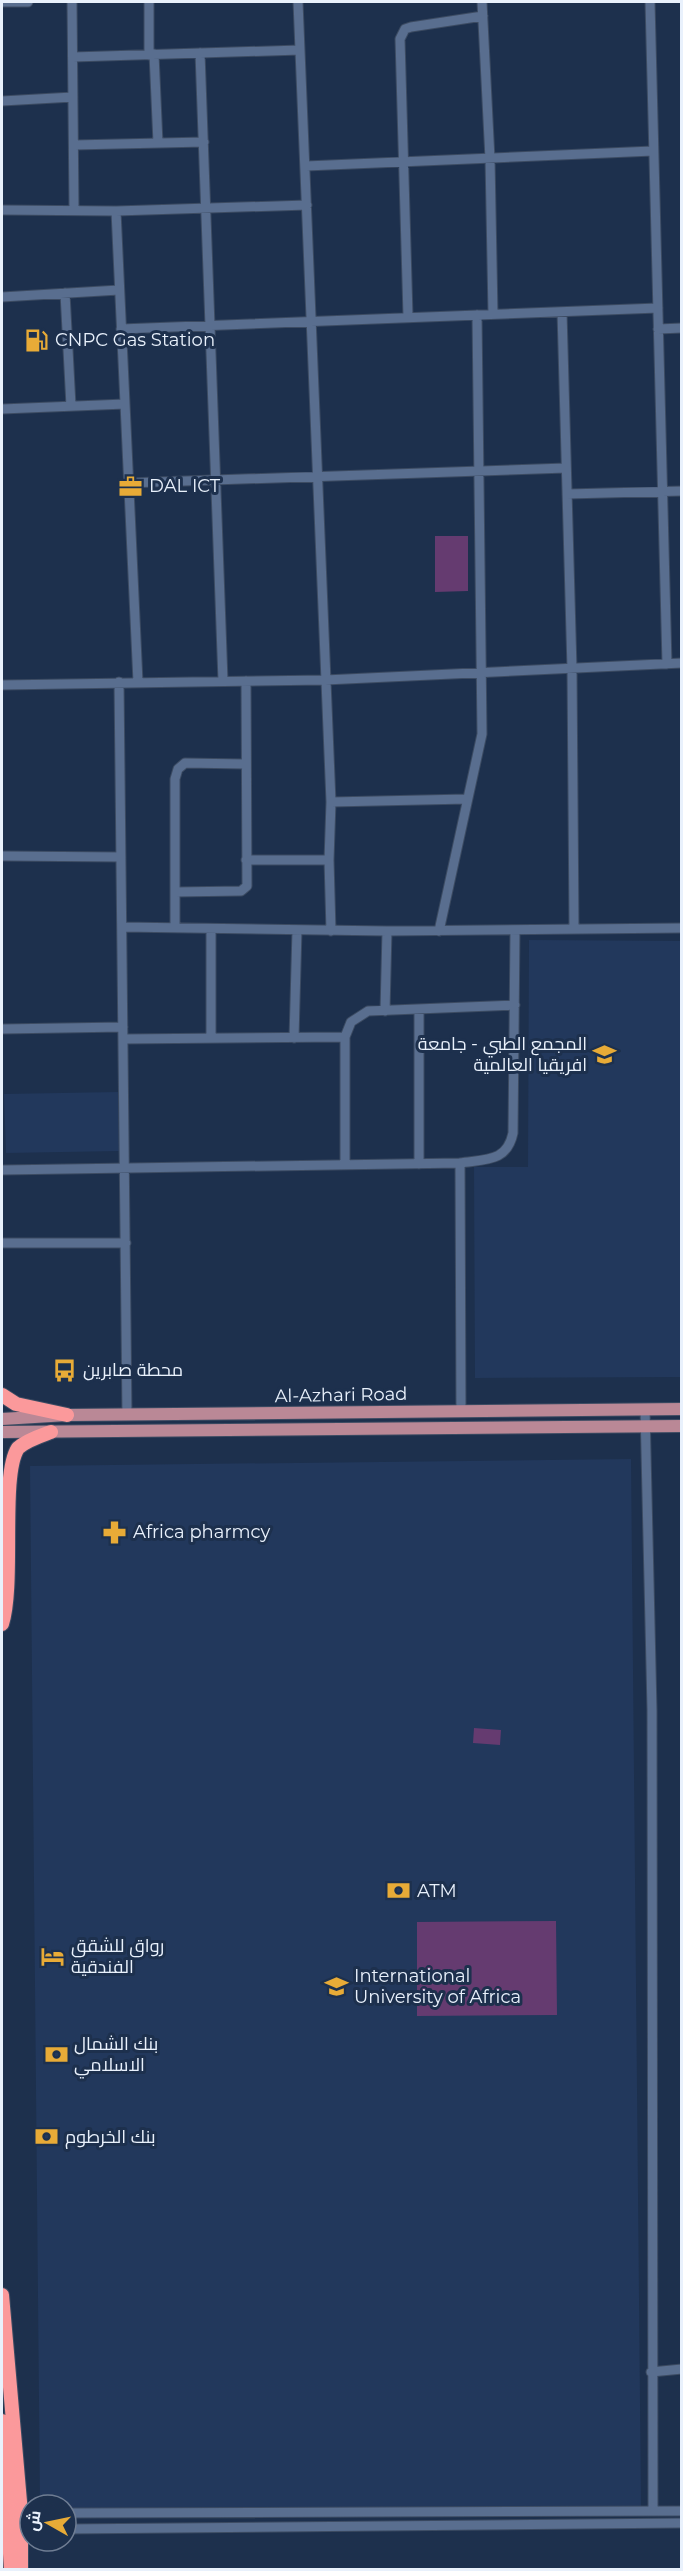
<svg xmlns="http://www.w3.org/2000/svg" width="683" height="2571" viewBox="0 0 683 2571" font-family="Montserrat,Cairo,sans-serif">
<rect width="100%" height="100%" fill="#1d304d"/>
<path fill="#22385c" d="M 529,940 L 681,941 L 681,1377 L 475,1378 L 474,1167 L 528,1167 Z
M 118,1092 L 119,1151 L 6,1153 L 4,1094 Z
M 631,1459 L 641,2508 L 66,2515 L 66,2505 L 40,2505 L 30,1466 Z"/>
<path fill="#653b70" d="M 435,536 L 468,536 L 468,591 L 435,592 Z
M 474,1728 L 501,1730 L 500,1745 L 473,1743 Z
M 556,1921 L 557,2015 L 417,2016 L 417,1922 Z"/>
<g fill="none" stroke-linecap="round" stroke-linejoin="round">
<defs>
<path id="minor" d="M 2,2 L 28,2
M 72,2 L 74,210
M 149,2 L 149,55
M 298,2 L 331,802 L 329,860 L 331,931
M 482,2 L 490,159 L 493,314
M 650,2 L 667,664
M 200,53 L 223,681
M 154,54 L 158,143
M 73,57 L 300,50
M 2,101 L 73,97
M 74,145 L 204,142
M 306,166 L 653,151
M 2,210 L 116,211 L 307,205
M 116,211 L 138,682
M 65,293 L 71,406
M 2,297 L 119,290
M 562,312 L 572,669 L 574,929
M 408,316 L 400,39 L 405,29 L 411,27 L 483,16
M 121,329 L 658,308
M 658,329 L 682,328
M 2,409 L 125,404
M 128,483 L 566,468
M 567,494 L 682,491
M 119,682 L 127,1415
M 2,685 L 325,680 L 682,663
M 331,802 L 467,799
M 2,856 L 121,857
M 246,860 L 329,860
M 175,892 L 241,891 L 247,886 L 246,681
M 122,927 L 387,931 L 682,928
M 175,928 L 175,779 L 178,769 L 185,763 L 245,764
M 439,931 L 482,734 L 477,315
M 419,1009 L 419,1164
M 385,1011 L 387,931
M 2,1029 L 123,1027
M 211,1038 L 211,929
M 294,1038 L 297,930
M 123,1039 L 345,1037
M 345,1165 L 345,1037 L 351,1022 L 368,1011 L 515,1005
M 2,1170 L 460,1163
M 2,1243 L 126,1243
M 645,1409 L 652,1710 L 653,2511
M 461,1412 L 460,1163 C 486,1159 507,1162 513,1133 L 515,930
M 651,2372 L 682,2369
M 66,2513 L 682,2511
M 66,2529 L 682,2523"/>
<path id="major" d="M 2,1419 L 67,1415 L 682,1409
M 2,1432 L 682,1426"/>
<path id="highway" d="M 2,1395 L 16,1404 L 67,1415
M 2,1624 C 15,1583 0,1475 18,1448 C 27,1440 40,1436 51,1432
M 2,2295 L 21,2513 L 21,2570
M 2,2421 L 11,2570"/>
</defs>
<use href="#minor" stroke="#3c4b62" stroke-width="11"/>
<use href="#major" stroke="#3c4b62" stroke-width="14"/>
<use href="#highway" stroke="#3c4b62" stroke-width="16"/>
<use href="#minor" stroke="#596e8f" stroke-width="9"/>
<use href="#major" stroke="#ba8896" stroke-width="12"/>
<use href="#highway" stroke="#fb999b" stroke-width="14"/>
</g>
<defs>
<symbol id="fuel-bare" viewBox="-9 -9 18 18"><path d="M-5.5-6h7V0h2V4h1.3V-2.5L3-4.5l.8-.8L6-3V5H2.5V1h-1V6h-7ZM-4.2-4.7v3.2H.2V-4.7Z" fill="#e8ab37" stroke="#1d304d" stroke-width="2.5" paint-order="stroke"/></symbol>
<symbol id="office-bare" viewBox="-9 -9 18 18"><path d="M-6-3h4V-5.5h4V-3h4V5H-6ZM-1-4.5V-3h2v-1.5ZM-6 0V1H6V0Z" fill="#e8ab37" stroke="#1d304d" stroke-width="2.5" paint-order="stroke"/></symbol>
<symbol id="university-bare" viewBox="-9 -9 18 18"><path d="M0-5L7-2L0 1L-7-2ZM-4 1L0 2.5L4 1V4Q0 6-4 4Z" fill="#e8ab37" stroke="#1d304d" stroke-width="2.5" paint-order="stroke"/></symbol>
<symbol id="bus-bare" viewBox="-9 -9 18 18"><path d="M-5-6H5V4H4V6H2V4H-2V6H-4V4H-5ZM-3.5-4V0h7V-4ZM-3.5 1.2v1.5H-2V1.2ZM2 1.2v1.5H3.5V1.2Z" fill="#e8ab37" stroke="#1d304d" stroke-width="2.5" paint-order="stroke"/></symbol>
<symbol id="pharmacy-bare" viewBox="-9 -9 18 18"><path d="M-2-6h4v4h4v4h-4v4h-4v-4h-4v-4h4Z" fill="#e8ab37" stroke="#1d304d" stroke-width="2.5" paint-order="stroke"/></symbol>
<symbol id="bank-bare" viewBox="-9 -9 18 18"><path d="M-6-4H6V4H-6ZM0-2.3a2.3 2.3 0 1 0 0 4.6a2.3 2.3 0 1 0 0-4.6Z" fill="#e8ab37" stroke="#1d304d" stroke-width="2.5" paint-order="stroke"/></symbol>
<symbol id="hotel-bare" viewBox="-9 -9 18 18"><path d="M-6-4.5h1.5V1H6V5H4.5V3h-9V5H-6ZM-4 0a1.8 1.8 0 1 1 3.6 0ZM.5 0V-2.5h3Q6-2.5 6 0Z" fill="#e8ab37" stroke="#1d304d" stroke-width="2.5" paint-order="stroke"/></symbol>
</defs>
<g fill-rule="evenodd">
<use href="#fuel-bare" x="20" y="324" width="33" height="33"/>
<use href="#office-bare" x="114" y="470" width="33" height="33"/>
<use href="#university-bare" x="588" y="1038" width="33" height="33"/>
<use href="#bus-bare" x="48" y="1354" width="33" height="33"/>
<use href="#pharmacy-bare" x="98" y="1516" width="33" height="33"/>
<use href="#bank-bare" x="382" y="1874" width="33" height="33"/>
<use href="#hotel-bare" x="36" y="1940" width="33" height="33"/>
<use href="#university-bare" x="320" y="1970" width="33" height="33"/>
<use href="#bank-bare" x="40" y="2038" width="33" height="33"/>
<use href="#bank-bare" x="30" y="2120" width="33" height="33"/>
</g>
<g text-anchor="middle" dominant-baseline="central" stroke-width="6" stroke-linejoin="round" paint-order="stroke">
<g font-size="18" fill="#e9f1fc" stroke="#1d304d" text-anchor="start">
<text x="55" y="340">CNPC Gas Station</text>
<text x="149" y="486">DAL ICT</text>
<text x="587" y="1044" text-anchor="end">المجمع الطبي - جامعة<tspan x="587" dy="21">افريقيا العالمية</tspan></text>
<text x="83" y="1370">محطة صابرين</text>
<text x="133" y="1532">Africa pharmcy</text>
<text x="417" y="1891">ATM</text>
<text x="71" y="1946">رواق للشقق<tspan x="71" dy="21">الفندقية</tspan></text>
<text x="354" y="1976">International<tspan x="354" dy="21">University of Africa</tspan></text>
<text x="74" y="2044">بنك الشمال<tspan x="74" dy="21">الاسلامي</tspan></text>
<text x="65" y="2137">بنك الخرطوم</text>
</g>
<g font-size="18" fill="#e9f1fc" stroke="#1d304d">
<text transform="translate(341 1395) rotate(-1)">Al-Azhari Road</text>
</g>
</g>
<rect width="683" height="2571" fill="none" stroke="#e9f1fc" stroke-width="6"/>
<g transform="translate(48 2523) rotate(279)"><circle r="28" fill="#1d304d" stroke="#6f7d93" stroke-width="1.5"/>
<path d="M0-4.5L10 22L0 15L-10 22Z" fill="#e8ab37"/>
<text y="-9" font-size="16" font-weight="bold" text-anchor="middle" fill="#e9f1fc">ش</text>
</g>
</svg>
